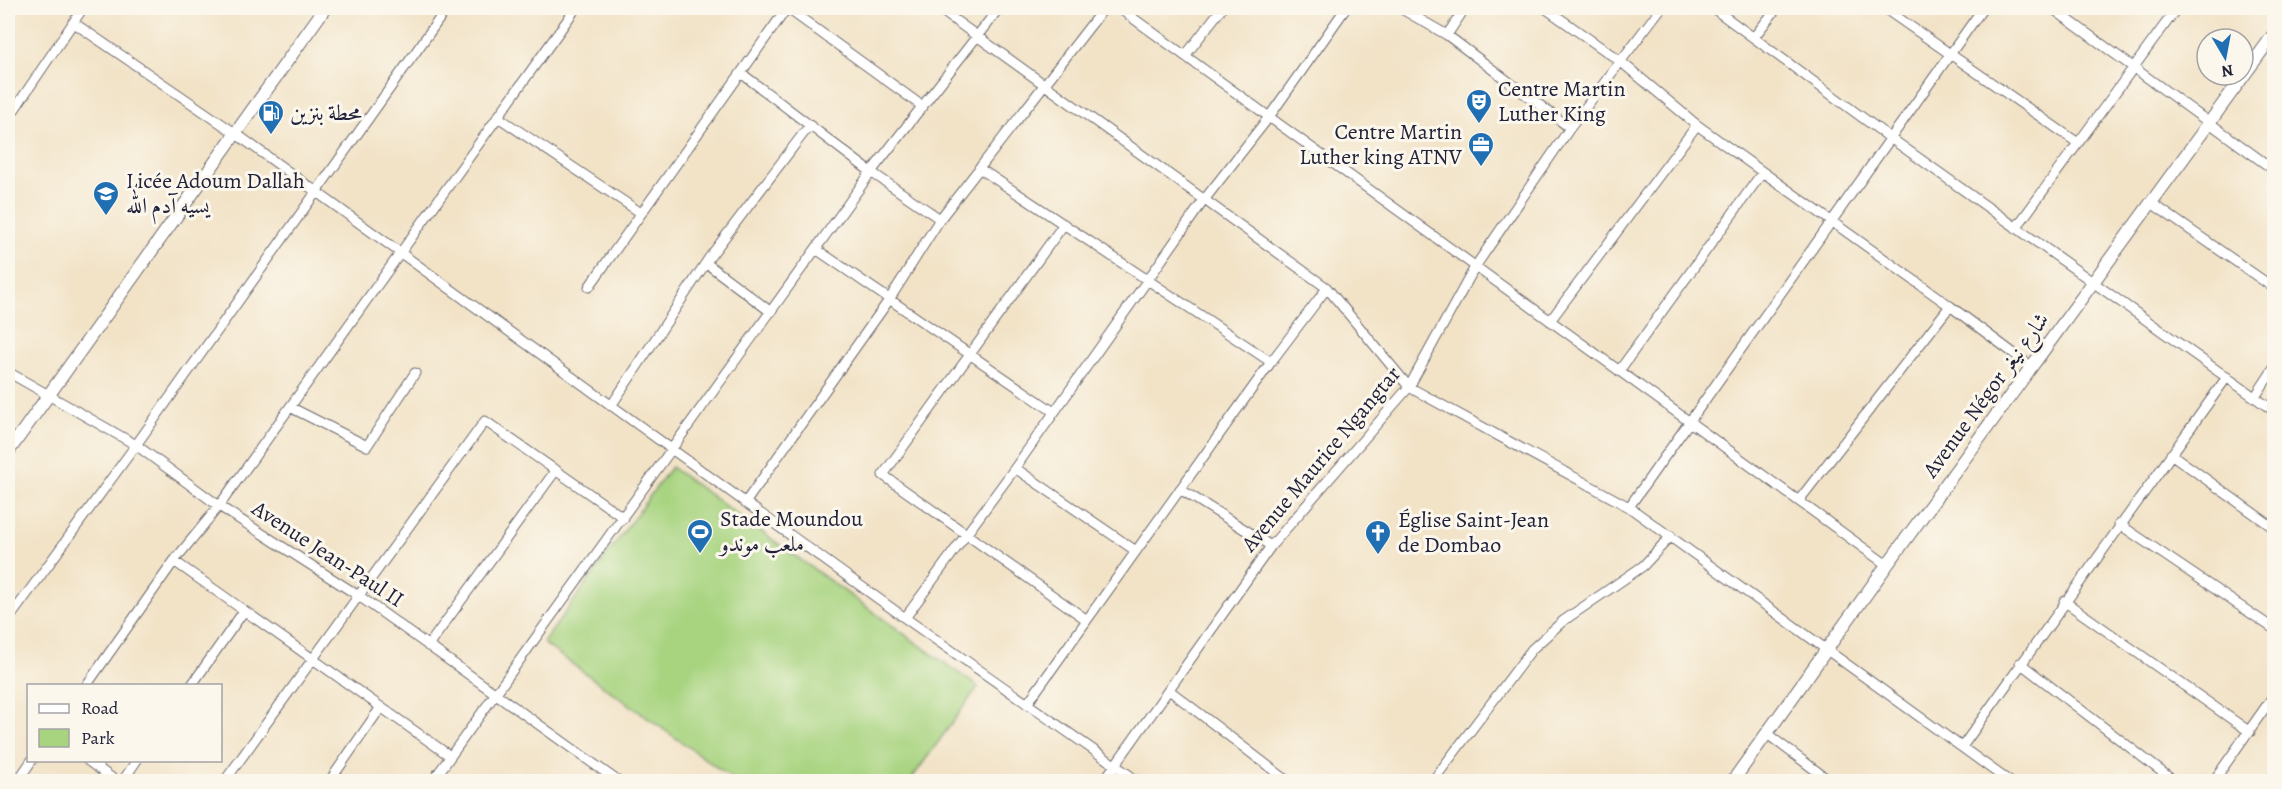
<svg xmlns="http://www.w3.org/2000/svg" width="2282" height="789" viewBox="0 0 2282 789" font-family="Alegreya,Amiri,serif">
<rect width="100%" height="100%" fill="#fbf7ec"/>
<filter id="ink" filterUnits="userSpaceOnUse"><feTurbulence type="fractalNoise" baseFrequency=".0167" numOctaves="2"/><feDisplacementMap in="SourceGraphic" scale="12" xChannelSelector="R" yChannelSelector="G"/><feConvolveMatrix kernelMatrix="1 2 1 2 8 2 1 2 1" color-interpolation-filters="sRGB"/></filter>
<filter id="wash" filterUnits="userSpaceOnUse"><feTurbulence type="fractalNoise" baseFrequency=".008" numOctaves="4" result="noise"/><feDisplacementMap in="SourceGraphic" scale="24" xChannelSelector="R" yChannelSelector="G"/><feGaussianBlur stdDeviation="1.35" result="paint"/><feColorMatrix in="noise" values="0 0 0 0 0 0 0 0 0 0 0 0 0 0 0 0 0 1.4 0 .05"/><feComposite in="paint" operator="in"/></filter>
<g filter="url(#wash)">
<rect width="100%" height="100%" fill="#f2e3c7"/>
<path fill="#a8d480" stroke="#657b5e" stroke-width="1.5" d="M 671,467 L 978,687 L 910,781 L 736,781 L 543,643 Z"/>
</g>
<g filter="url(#ink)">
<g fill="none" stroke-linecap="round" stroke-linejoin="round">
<defs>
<path id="minor" d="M 787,8 L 922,106
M 938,8 L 1327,288 L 1409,387 L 1629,507 L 2010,782
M 1119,8 L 1887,565
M 1400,8 L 1447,35 L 1570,128
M 1545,8 L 1620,61 L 1697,125 L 1950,306
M 1713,8 L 1889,137 L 2274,411
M 1884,8 L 2078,143
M 2052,8 L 2274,170
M 74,23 L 235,133 L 905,618 L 1139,782
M 1447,35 L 1465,8
M 1754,37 L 1777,8
M 1185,56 L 1222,8
M 741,73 L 871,172 L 940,219
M 498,117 L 641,213
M 8,119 L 83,8
M 979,168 L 1271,362
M 2153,204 L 2274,288
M 1064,224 L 883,475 L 1087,620
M 2016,228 L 2177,8
M 816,249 L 1054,412
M 706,263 L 771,312
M 589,287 L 787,8
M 1550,321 L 1697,125
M 1619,371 L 1762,173
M 8,372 L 136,445 L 219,506 L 359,596 L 619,782
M 2255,397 L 2274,368
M 611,406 L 709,258 L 809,126
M 290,407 L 367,446 L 415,373
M 2171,454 L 2274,528
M 1015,468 L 1136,551
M 1180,489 L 1271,546
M 1800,499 L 1950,306 L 2032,367
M 745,503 L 889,300 L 940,219 L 1104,8
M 1629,507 L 1983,8
M 2119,524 L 2274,629
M 174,561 L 450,756
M 2064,601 L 2250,732
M 905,618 L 1015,468 L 1204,200 L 1269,117 L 1346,8
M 8,620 L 136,445 L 447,8
M 428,646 L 556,470
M 2020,663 L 2175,782
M 86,686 L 174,561 L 219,506 L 576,8
M 191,686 L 244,611
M 1169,690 L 1289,782
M 1027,704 L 1271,362 L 1327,288
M 1766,733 L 1831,782
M 1962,747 L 2227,377
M 87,760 L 117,782
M 438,773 L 449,782
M 17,782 L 32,760
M 122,782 L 137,760
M 224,782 L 485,421 L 624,518
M 329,782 L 381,707
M 432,782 L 871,172 L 999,8
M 1103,782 L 1271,546 L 1409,387 L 1475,267 L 1570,128 L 1661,8
M 1432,782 L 1532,649 L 1563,621 L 1643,566 L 1671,536
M 2213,782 L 2274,695"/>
<path id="major" d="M 8,452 L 325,8
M 1732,782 L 1887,565 L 2274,34"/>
</defs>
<use href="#minor" stroke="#6b666c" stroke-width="11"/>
<use href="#major" stroke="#6b666c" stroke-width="14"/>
<use href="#minor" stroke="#fff" stroke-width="9"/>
<use href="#major" stroke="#fff" stroke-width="12"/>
</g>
</g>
<defs>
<symbol id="theatre-pin" viewBox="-11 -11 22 30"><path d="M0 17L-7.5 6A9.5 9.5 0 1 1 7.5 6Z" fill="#1f6fb2" stroke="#fbf7ec"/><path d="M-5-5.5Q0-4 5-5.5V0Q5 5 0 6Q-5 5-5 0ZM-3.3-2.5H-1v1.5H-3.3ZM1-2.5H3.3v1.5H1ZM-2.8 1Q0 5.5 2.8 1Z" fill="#fff"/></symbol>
<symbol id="fuel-pin" viewBox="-11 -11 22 30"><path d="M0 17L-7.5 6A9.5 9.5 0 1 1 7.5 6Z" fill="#1f6fb2" stroke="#fbf7ec"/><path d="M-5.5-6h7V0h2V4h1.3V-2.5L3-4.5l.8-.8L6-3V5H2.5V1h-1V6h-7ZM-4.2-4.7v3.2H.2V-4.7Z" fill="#fff"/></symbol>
<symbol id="office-pin" viewBox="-11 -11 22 30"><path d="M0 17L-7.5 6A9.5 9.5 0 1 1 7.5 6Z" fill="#1f6fb2" stroke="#fbf7ec"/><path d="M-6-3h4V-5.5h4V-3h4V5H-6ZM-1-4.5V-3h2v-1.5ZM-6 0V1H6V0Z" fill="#fff"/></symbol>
<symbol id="school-pin" viewBox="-11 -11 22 30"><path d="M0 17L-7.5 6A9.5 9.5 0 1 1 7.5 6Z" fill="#1f6fb2" stroke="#fbf7ec"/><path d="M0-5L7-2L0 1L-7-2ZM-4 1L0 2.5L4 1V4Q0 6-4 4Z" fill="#fff"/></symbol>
<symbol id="stadium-pin" viewBox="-11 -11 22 30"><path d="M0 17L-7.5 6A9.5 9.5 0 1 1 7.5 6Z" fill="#1f6fb2" stroke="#fbf7ec"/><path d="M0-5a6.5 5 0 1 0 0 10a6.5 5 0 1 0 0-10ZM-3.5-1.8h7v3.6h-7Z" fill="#fff"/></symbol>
<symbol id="church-pin" viewBox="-11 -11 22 30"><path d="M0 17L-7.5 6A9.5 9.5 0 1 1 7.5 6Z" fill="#1f6fb2" stroke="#fbf7ec"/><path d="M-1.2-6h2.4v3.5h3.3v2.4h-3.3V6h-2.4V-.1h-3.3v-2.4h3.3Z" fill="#fff"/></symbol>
</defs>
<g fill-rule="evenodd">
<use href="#theatre-pin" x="1464" y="87" width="30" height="40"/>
<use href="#fuel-pin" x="256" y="98" width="30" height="40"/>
<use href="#office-pin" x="1466" y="130" width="30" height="40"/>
<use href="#school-pin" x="91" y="179" width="30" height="40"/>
<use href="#stadium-pin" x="685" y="517" width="30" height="40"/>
<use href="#church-pin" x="1363" y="518" width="30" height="40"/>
</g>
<g text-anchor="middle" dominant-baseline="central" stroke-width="6" stroke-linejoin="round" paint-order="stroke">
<g font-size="22" fill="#22223b" stroke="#fbf7ec" text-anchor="start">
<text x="1498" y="89">Centre Martin<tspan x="1498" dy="25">Luther King</tspan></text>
<text x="290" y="113">محطة بنزين</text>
<text x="1462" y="132" text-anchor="end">Centre Martin<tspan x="1462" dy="25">Luther king ATNV</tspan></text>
<text x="126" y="181">Licée Adoum Dallah<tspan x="126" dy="25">يسيه آدم الله</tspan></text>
<text x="720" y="519">Stade Moundou<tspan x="720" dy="25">ملعب موندو</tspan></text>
<text x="1398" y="520">Église Saint-Jean<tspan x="1398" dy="25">de Dombao</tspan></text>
</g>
<g font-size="22" fill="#22223b" stroke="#fbf7ec">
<text transform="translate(1986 395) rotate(-54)">Avenue Négor شارع نيغر</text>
<text transform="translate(1321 459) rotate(-50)">Avenue Maurice Ngangtar</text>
<text transform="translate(328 554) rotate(33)">Avenue Jean-Paul II</text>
</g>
</g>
<rect width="2282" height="789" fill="none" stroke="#fbf7ec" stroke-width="30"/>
<rect x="27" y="684" width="195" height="78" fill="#fbf7ec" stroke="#a4a2a5" stroke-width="1.5"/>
<rect x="39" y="704" width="30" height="9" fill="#ffffff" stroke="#a4a2a5" stroke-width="1.5"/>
<text x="81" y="714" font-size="18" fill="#22223b">Road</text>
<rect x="39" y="729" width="30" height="18" fill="#a8d480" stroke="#a4a2a5" stroke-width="1.5"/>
<text x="81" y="744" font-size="18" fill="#22223b">Park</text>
<g transform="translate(2225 57) rotate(170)"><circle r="28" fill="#fbf7ec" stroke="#a4a2a5" stroke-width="1.5"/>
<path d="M0-4.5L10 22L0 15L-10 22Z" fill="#1f6fb2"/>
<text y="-9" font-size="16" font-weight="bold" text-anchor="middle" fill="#22223b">N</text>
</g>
</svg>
